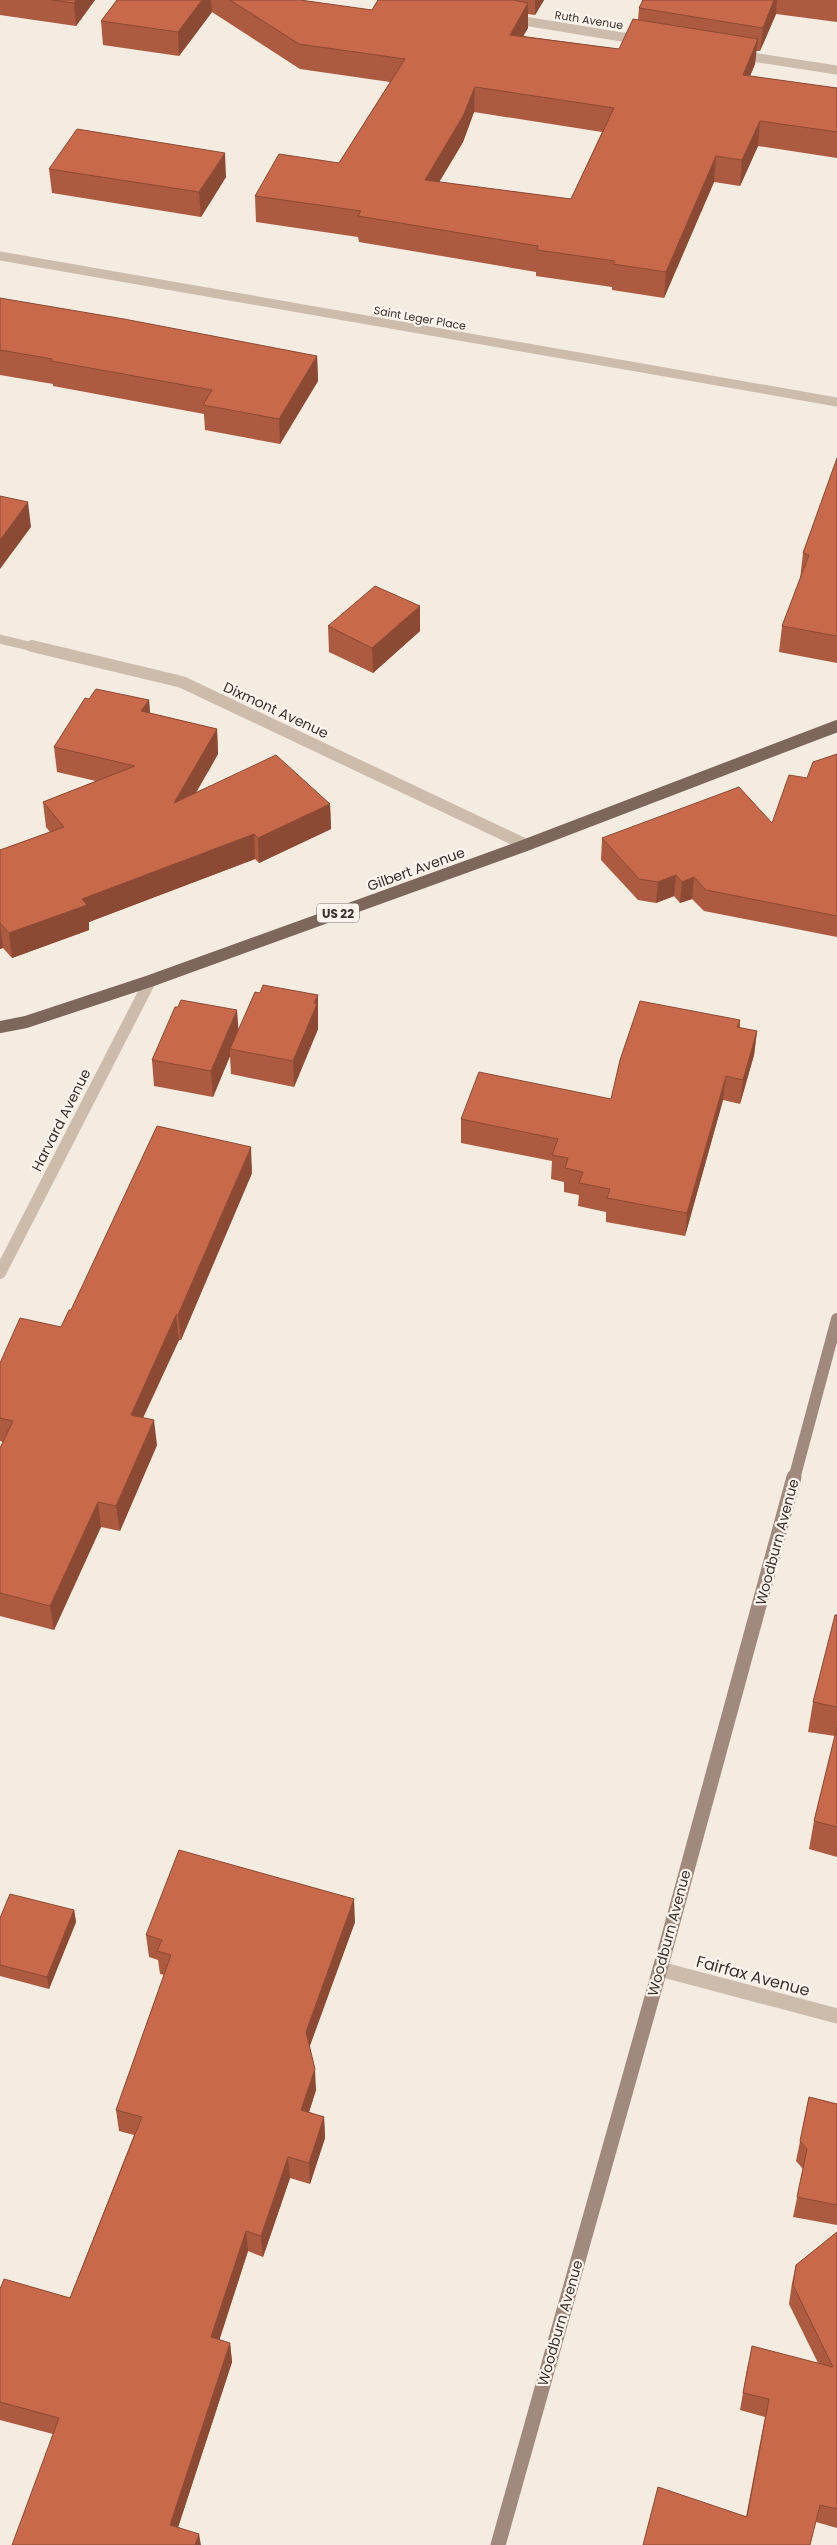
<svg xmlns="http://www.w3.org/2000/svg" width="837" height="2545" viewBox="0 0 837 2545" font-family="Poppins,sans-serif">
<rect width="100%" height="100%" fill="#f4ebe1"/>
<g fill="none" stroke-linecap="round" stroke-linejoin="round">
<path stroke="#cdbbac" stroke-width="9" d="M 512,19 L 640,40
M 739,55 L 837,70
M 0,256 L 837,402
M 0,639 L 37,648"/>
<path stroke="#cdbbac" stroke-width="12" d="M 32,646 L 182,682 L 526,845
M 0,1273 L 150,981"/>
<path stroke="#cdbbac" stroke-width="15" d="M 660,1969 L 837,2016"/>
<path stroke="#a18a7d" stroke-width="12" d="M 794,1479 L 837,1319"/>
<path stroke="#a18a7d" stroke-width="15" d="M 498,2545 L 660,1969 L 794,1477"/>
<path stroke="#7d675c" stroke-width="12" d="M 0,1027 L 26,1022 L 150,981 L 526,845 L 837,726"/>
</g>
<path fill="#ac5a40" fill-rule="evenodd" d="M 0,0 L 95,0 L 76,26 L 0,15 Z
M 117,0 L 300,0 L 372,10 L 378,0 L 544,0 L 535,15 L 528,14 L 528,28 L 523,36 L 619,49 L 638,20 L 639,8 L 643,0 L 837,0 L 837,22 L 776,14 L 760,51 L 756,51 L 755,64 L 750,76 L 837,88 L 837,158 L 758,146 L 740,186 L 714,182 L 664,298 L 612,290 L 612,287 L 536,276 L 536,272 L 359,242 L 358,237 L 256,222 L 255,196 L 339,163 L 390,82 L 300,69 L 212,12 L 179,56 L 103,45 L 101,21 ZM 474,112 L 602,132 L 571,199 L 439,182 L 463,142 Z
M 49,169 L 226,177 L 201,217 L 52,193 Z
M 0,298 L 317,356 L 318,381 L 280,444 L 205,430 L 204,414 L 53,386 L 53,384 L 0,375 Z
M 837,458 L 837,663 L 779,652 L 782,626 L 800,579 L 803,553 Z
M 420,606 L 420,631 L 373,673 L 329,652 L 328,626 Z
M 89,699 L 149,700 L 150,713 L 217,729 L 218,754 L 196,792 L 330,804 L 331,829 L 259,863 L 255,859 L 89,922 L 89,930 L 12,958 L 3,948 L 0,949 L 0,850 L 50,832 L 46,827 L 43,802 L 96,781 L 57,772 L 54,747 Z
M 837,754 L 837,937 L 704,911 L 692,899 L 680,903 L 674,896 L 656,903 L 638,900 L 601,860 L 602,838 L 772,823 L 807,778 Z
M 260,993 L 318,995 L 318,1029 L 294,1087 L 231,1074 L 230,1056 L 213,1097 L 154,1086 L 152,1060 L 178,1007 L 239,1029 Z
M 740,1020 L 740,1028 L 757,1031 L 754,1055 L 740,1104 L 723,1100 L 685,1236 L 606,1222 L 606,1212 L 578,1206 L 579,1195 L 564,1192 L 564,1182 L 551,1179 L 552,1161 L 461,1143 L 461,1119 L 611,1099 Z
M 252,1173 L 181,1340 L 179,1340 L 143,1418 L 157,1445 L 120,1531 L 101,1527 L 54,1630 L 0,1616 L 0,1448 L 3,1442 L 0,1441 L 0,1363 L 61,1327 L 71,1310 Z
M 837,1615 L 837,1857 L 809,1849 L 814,1821 L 835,1736 L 808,1732 L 813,1702 Z
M 74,1910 L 76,1922 L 49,1989 L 0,1976 L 0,1918 Z
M 355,1922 L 309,2047 L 316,2090 L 309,2112 L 324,2117 L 325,2138 L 310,2184 L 290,2178 L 263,2257 L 248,2251 L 219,2340 L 230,2343 L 232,2362 L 178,2527 L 201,2545 L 53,2434 L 0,2420 L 0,2289 L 70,2298 L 134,2135 L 119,2131 L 116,2110 L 164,1975 L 160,1974 L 158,1960 L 149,1957 L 146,1935 Z
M 809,2097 L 837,2104 L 837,2225 L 793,2217 L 803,2169 L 796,2161 Z
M 837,2232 L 837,2528 L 816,2522 L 746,2517 L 765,2417 L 740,2410 L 748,2364 L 818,2363 L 789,2304 L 792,2283 L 796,2265 Z"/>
<path fill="#8c4a34" d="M 76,0 L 95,0 L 76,26 L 74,3 Z
M 202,0 L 211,0 L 212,12 L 179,56 L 178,32 Z
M 535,0 L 544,0 L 535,15 Z
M 774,0 L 777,0 L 776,14 L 760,51 L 763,28 Z
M 528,3 L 528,28 L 509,60 L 510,35 Z
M 758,39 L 755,64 L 740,100 L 743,75 Z
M 475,87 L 474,112 L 463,142 L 425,206 L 425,180 Z
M 760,121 L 758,146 L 740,186 L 742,160 Z
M 225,153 L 226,177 L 201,217 L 199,192 Z
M 716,156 L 714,182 L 664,298 L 666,272 Z
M 317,356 L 318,381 L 280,444 L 279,419 Z
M 28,502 L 31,527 L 0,569 L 0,540 Z
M 420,606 L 420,631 L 373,673 L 372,648 Z
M 149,700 L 151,725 L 141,711 Z
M 217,729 L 218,754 L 176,828 L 174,803 Z
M 330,804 L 331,829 L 259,863 L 258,838 Z
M 254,834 L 255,859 L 89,922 L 89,930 L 12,958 L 9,933 L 82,899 Z
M 676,875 L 674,896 L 656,903 L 658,882 Z
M 694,877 L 692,899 L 680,903 L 682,882 Z
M 0,924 L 3,948 L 0,949 Z
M 318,995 L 318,1029 L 294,1087 L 293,1061 Z
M 237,1010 L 239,1035 L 230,1049 L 230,1056 L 213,1097 L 211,1071 Z
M 757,1031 L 754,1055 L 740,1104 L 743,1080 Z
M 726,1076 L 723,1100 L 685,1236 L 687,1213 Z
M 251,1147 L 252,1173 L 181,1340 L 178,1315 Z
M 176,1315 L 179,1340 L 133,1439 L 131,1415 Z
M 154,1420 L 157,1445 L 120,1531 L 116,1506 Z
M 98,1502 L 101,1527 L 54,1630 L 50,1606 Z
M 354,1899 L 355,1922 L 307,2054 L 306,2032 Z
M 74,1910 L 76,1922 L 49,1989 L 47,1977 Z
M 315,2069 L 316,2090 L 303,2131 L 301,2110 Z
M 324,2117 L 325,2138 L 310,2184 L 309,2163 Z
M 288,2157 L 290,2178 L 263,2257 L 261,2236 Z
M 246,2231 L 248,2251 L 214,2357 L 211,2337 Z
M 230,2343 L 232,2362 L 173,2543 L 170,2525 Z
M 199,2534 L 201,2545 L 195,2545 Z"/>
<path fill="#c8694b" stroke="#8c4a34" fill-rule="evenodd" d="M 52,0 L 76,0 L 74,3 Z
M 117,0 L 202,0 L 178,32 L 101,21 Z
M 230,0 L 300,0 L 372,10 L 378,0 L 513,0 L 528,3 L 510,35 L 619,49 L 633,19 L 758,39 L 743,75 L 837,88 L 837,132 L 760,121 L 742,160 L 716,156 L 666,272 L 613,264 L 615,261 L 537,250 L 538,246 L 358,216 L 361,211 L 255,196 L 279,154 L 339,163 L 405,59 L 299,44 ZM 475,87 L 614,108 L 571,199 L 425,180 L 463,116 Z
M 643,0 L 774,0 L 763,28 L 639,8 Z
M 77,129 L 225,153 L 199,192 L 49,169 Z
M 0,298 L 124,319 L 317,356 L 279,419 L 203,405 L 212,390 L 51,361 L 52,359 L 0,350 Z
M 837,458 L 837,636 L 782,626 L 809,555 L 803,553 Z
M 0,496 L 28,502 L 0,540 Z
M 375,586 L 420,606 L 372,648 L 328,626 Z
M 96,689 L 149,700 L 141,711 L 217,729 L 174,803 L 276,755 L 330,804 L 258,838 L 254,834 L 82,899 L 87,905 L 9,933 L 0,923 L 0,850 L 64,827 L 43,802 L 135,766 L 54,747 L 85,698 L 89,699 Z
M 837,754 L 837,916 L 706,890 L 694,877 L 682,882 L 676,875 L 658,882 L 639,879 L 602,838 L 739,787 L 772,823 L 789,775 L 807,778 L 813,762 Z
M 263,985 L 318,995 L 314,1003 L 317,1004 L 293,1061 L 230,1049 L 255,992 L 260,993 Z
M 181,1000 L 237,1010 L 211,1071 L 152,1060 L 175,1007 L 178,1007 Z
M 640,1001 L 740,1020 L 737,1027 L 757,1031 L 743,1080 L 726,1076 L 687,1213 L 607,1198 L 610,1189 L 579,1183 L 583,1172 L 565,1168 L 568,1158 L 552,1155 L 558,1139 L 461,1119 L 479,1072 L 611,1099 L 620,1060 Z
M 157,1126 L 251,1147 L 178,1315 L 176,1315 L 131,1415 L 154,1420 L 116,1506 L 98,1502 L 50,1606 L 0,1593 L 0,1448 L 13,1421 L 0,1418 L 0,1363 L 20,1318 L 61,1327 L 69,1310 L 71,1310 Z
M 835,1615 L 837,1615 L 837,1707 L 813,1702 Z
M 837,1727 L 837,1827 L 814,1821 Z
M 179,1850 L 354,1899 L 306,2032 L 315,2069 L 301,2110 L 324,2117 L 309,2163 L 288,2157 L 261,2236 L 246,2231 L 211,2337 L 230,2343 L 170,2525 L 199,2534 L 195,2545 L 12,2545 L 59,2418 L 0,2402 L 0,2289 L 4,2279 L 70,2298 L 142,2117 L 116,2110 L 171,1955 L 157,1951 L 162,1940 L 146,1935 Z
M 10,1894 L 74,1910 L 47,1977 L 0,1965 L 0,1918 Z
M 809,2097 L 837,2104 L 837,2205 L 797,2197 L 807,2149 L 800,2141 Z
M 837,2232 L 837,2509 L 820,2505 L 810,2545 L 643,2545 L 658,2487 L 747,2517 L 769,2399 L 743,2393 L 752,2346 L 833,2367 L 793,2285 L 796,2265 Z"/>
<g text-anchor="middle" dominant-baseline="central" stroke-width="4.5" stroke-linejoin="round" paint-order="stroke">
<g font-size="11" fill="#3b302b" stroke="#fbf5ee">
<text transform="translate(589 20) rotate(9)">Ruth Avenue</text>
<text transform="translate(420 318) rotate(10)">Saint Leger Place</text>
</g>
<rect fill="#fbf5ee" stroke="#756b66" stroke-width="1" x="317" y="903.5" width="42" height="19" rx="4"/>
<g font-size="12" font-weight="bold" fill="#3b302b">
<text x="338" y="913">US 22</text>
</g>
<g font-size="14" fill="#3b302b" stroke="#fbf5ee">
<text transform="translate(276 710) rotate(25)">Dixmont Avenue</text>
<text transform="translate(416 869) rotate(-20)">Gilbert Avenue</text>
<text transform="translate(61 1120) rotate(-63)">Harvard Avenue</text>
<text transform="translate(777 1542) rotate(-75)">Woodburn Avenue</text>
<text transform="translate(669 1933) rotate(-75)">Woodburn Avenue</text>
<text transform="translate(560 2323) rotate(-74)">Woodburn Avenue</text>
</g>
<g font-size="16" fill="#3b302b" stroke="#fbf5ee">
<text transform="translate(753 1976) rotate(15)">Fairfax Avenue</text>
</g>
</g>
</svg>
